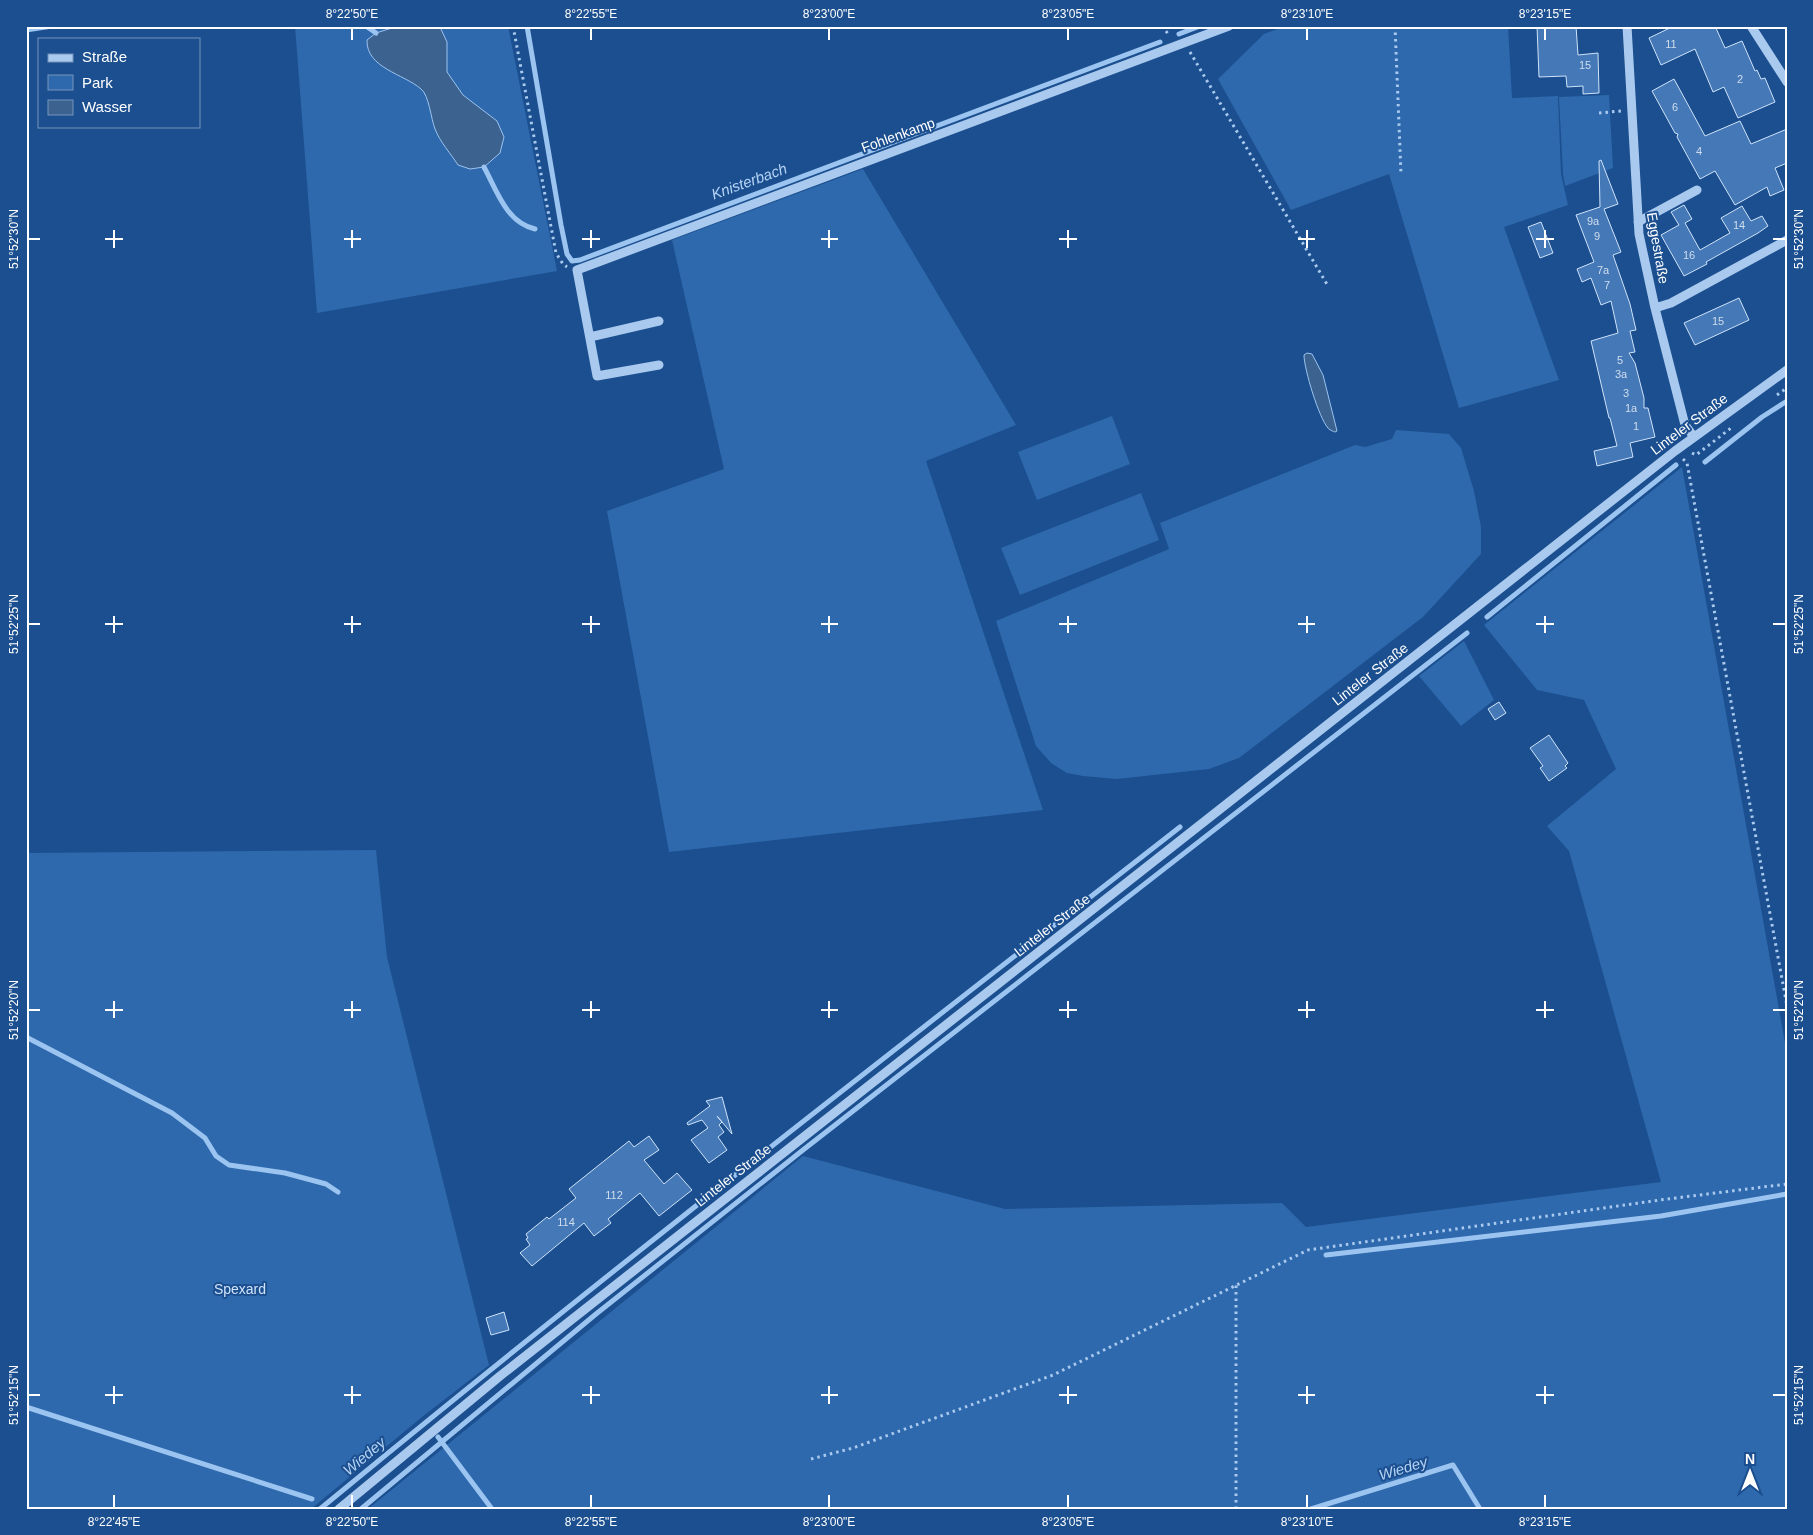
<svg xmlns="http://www.w3.org/2000/svg" width="1813" height="1535" viewBox="0 0 1813 1535" font-family="Helvetica,sans-serif">
<rect width="100%" height="100%" fill="#1b4f8f"/>
<path fill="#2e69ad" d="M 295,26 L 508,26 L 557,271 L 317,313 Z
M 1286,26 L 1508,26 L 1512,98 L 1558,96 L 1561,174 L 1568,205 L 1504,227 L 1559,380 L 1459,408 L 1389,174 L 1291,210 L 1218,79 L 1264,34 Z
M 1609,95 L 1613,168 L 1565,186 L 1563,174 L 1559,97 Z
M 863,169 L 1016,425 L 926,461 L 1043,810 L 669,852 L 607,511 L 724,469 L 672,240 Z
M 1112,416 L 1130,464 L 1037,500 L 1018,452 Z
M 1396,430 L 1449,434 L 1461,448 L 1474,491 L 1481,527 L 1481,554 L 1423,617 L 1239,758 L 1209,769 L 1117,779 L 1083,776 L 1067,773 L 1051,763 L 1036,746 L 996,621 L 1169,549 L 1160,523 L 1355,445 L 1365,447 L 1392,439 Z
M 1682,467 L 1787,1054 L 1787,1509 L 368,1509 L 803,1156 L 1005,1209 L 1282,1203 L 1306,1227 L 1661,1182 L 1569,851 L 1547,826 L 1616,769 L 1584,700 L 1537,690 L 1484,625 Z
M 1141,493 L 1159,540 L 1020,595 L 1001,548 Z
M 1464,641 L 1494,700 L 1461,726 L 1419,676 Z
M 376,850 L 387,957 L 489,1365 L 422,1417 L 311,1509 L 26,1509 L 26,853 Z"/>
<path fill="#3c6290" stroke="#9cc4f0" d="M 395,27 L 440,27 L 447,42 L 447,72 L 463,95 L 497,121 L 504,137 L 500,153 L 484,167 L 470,169 L 458,165 C 451,154 440,142 435,129 C 431,119 429,95 421,89 C 404,74 366,68 367,40 L 376,33 Z
M 1307,353 L 1312,354 L 1323,375 L 1337,431 L 1335,432 C 1334,432 1328,429 1328,428 C 1319,418 1304,369 1304,355 Z"/>
<g fill="none" stroke-linecap="round" stroke-linejoin="round">
<path stroke="#9cc4f0" stroke-width="5" d="M 366,26 L 376,33
M 527,26 L 561,225 L 567,254 L 572,261 L 580,260 L 1160,42
M 26,30 L 52,26
M 1179,34 L 1200,26
M 484,167 C 497,191 506,222 535,229
M 1705,462 L 1762,417 L 1787,401
M 1487,617 L 1676,465
M 26,1037 L 172,1113 L 205,1138 L 216,1156 L 229,1165 L 285,1173 L 326,1184 L 338,1192
M 1326,1255 L 1661,1216 L 1787,1194
M 26,1407 L 312,1499
M 438,1437 L 492,1509
M 320,1509 C 602,1276 892,1052 1180,827
M 361,1509 L 596,1314 L 803,1150 L 1467,633
M 1311,1509 L 1453,1465 L 1480,1509"/>
</g>
<path fill="#4478b7" stroke="#cfe3fa" d="M 1537,26 L 1576,26 L 1578,55 L 1598,53 L 1599,93 L 1583,94 L 1583,86 L 1567,87 L 1566,76 L 1539,77 Z
M 1674,26 L 1715,26 L 1725,48 L 1742,41 L 1755,71 L 1757,70 L 1761,79 L 1765,78 L 1775,102 L 1738,118 L 1724,87 L 1713,92 L 1695,49 L 1661,65 L 1649,38 Z
M 1674,79 L 1705,136 L 1740,121 L 1751,144 L 1787,129 L 1787,163 L 1775,168 L 1784,190 L 1770,196 L 1767,187 L 1735,205 L 1715,171 L 1700,179 L 1677,137 L 1678,134 L 1675,133 L 1652,91 Z
M 1601,160 L 1618,204 L 1604,209 L 1621,252 L 1613,255 L 1630,304 L 1636,330 L 1630,331 L 1635,352 L 1629,353 L 1635,363 L 1644,398 L 1644,408 L 1648,408 L 1655,437 L 1630,443 L 1633,457 L 1597,466 L 1594,451 L 1617,446 L 1610,418 L 1609,418 L 1591,341 L 1618,333 L 1611,301 L 1601,305 L 1591,278 L 1582,282 L 1577,269 L 1594,262 L 1576,215 L 1600,207 L 1599,161 Z
M 1684,205 L 1692,219 L 1685,223 L 1700,250 L 1730,233 L 1721,218 L 1742,206 L 1751,221 L 1762,216 L 1768,226 L 1758,233 L 1706,262 L 1707,264 L 1684,276 L 1661,235 L 1679,225 L 1671,212 Z
M 1541,222 L 1553,253 L 1540,258 L 1528,227 Z
M 1739,298 L 1749,320 L 1695,345 L 1684,323 Z
M 1499,702 L 1506,713 L 1495,720 L 1488,709 Z
M 1549,735 L 1568,763 L 1565,766 L 1567,768 L 1549,781 L 1540,768 L 1543,766 L 1530,748 Z
M 722,1097 L 732,1134 L 717,1116 L 722,1122 L 719,1125 L 724,1132 L 718,1137 L 727,1150 L 709,1163 L 691,1140 L 708,1128 L 702,1120 L 688,1125 L 687,1123 L 710,1106 L 706,1101 Z
M 649,1136 L 659,1150 L 644,1160 L 664,1184 L 677,1173 L 692,1190 L 659,1216 L 640,1193 L 608,1219 L 611,1223 L 594,1236 L 584,1223 L 532,1266 L 520,1253 L 530,1245 L 526,1239 L 528,1238 L 526,1234 L 547,1217 L 549,1219 L 576,1198 L 569,1189 L 629,1141 L 634,1147 Z
M 504,1312 L 509,1330 L 491,1335 L 486,1318 Z"/>
<g fill="none" stroke-linecap="round" stroke-linejoin="round">
<path stroke="#a9c9ee" stroke-width="3" stroke-dasharray="2.5 4" stroke-linecap="butt" d="M 513,26 L 556,253 L 563,264 L 567,267
M 1162,26 L 1169,35
M 1395,26 L 1401,174
M 1190,52 L 1328,286
M 1599,113 L 1621,111
M 1777,395 L 1787,388
M 1692,453 L 1696,455 L 1731,428
M 1683,459 L 1687,463 L 1787,1006
M 811,1459 L 853,1448 L 1053,1375 L 1308,1250 L 1660,1200 L 1787,1184
M 1236,1509 L 1236,1285"/>
<path stroke="#a9c9ee" stroke-width="9" d="M 1627,26 L 1639,234 L 1655,308 L 1685,425 L 1694,437
M 1751,26 L 1787,82
M 1638,222 L 1697,190
M 1655,308 L 1671,303 L 1787,240
M 590,337 L 659,321
M 659,365 L 597,376 L 577,270 L 1229,26
M 339,1509 L 500,1376 L 1675,451 L 1787,370"/>
</g>
<path fill="none" stroke="#fff" stroke-width="2" d="M 352,28 L 352,40M 591,28 L 591,40M 829,28 L 829,40M 1068,28 L 1068,40M 1307,28 L 1307,40M 1545,28 L 1545,40M 114,230 L 114,248M 352,230 L 352,248M 591,230 L 591,248M 829,230 L 829,248M 1068,230 L 1068,248M 1307,230 L 1307,248M 1545,230 L 1545,248M 28,239 L 40,239M 105,239 L 123,239M 344,239 L 361,239M 582,239 L 600,239M 821,239 L 838,239M 1059,239 L 1077,239M 1298,239 L 1315,239M 1536,239 L 1554,239M 1773,239 L 1786,239M 114,616 L 114,633M 352,616 L 352,633M 591,616 L 591,633M 829,616 L 829,633M 1068,616 L 1068,633M 1307,616 L 1307,633M 1545,616 L 1545,633M 28,624 L 40,624M 105,624 L 123,624M 344,624 L 361,624M 582,624 L 600,624M 821,624 L 838,624M 1059,624 L 1077,624M 1298,624 L 1315,624M 1536,624 L 1554,624M 1773,624 L 1786,624M 114,1001 L 114,1018M 352,1001 L 352,1018M 591,1001 L 591,1018M 829,1001 L 829,1018M 1068,1001 L 1068,1018M 1307,1001 L 1307,1018M 1545,1001 L 1545,1018M 28,1010 L 40,1010M 105,1010 L 123,1010M 344,1010 L 361,1010M 582,1010 L 600,1010M 821,1010 L 838,1010M 1059,1010 L 1077,1010M 1298,1010 L 1315,1010M 1536,1010 L 1554,1010M 1773,1010 L 1786,1010M 114,1386 L 114,1404M 352,1386 L 352,1404M 591,1386 L 591,1404M 829,1386 L 829,1404M 1068,1386 L 1068,1404M 1307,1386 L 1307,1404M 1545,1386 L 1545,1404M 28,1395 L 40,1395M 105,1395 L 123,1395M 344,1395 L 361,1395M 582,1395 L 600,1395M 821,1395 L 838,1395M 1059,1395 L 1077,1395M 1298,1395 L 1315,1395M 1536,1395 L 1554,1395M 1773,1395 L 1786,1395M 114,1495 L 114,1508M 352,1495 L 352,1508M 591,1495 L 591,1508M 829,1495 L 829,1508M 1068,1495 L 1068,1508M 1307,1495 L 1307,1508M 1545,1495 L 1545,1508"/>
<g text-anchor="middle" dominant-baseline="central" stroke-width="4" stroke-linejoin="round" paint-order="stroke">
<g font-size="11" fill="#d0dded">
<text x="1671" y="44">11</text>
<text x="1585" y="65">15</text>
<text x="1740" y="79">2</text>
<text x="1675" y="107">6</text>
<text x="1699" y="151">4</text>
<text x="1593" y="221">9a</text>
<text x="1739" y="225">14</text>
<text x="1597" y="236">9</text>
<text x="1689" y="255">16</text>
<text x="1603" y="270">7a</text>
<text x="1607" y="285">7</text>
<text x="1718" y="321">15</text>
<text x="1620" y="360">5</text>
<text x="1621" y="374">3a</text>
<text x="1626" y="393">3</text>
<text x="1631" y="408">1a</text>
<text x="1636" y="426">1</text>
<text x="614" y="1195">112</text>
<text x="566" y="1222">114</text>
</g>
<g font-size="14" fill="#fff" stroke="#1b4f8f">
<text transform="translate(898 135) rotate(-20)">Fohlenkamp</text>
<text transform="translate(1658 248) rotate(80)">Eggestraße</text>
<text transform="translate(1689 424) rotate(-37)">Linteler Straße</text>
<text transform="translate(1370 674) rotate(-38)">Linteler Straße</text>
<text transform="translate(1052 925) rotate(-38)">Linteler Straße</text>
<text transform="translate(733 1175) rotate(-38)">Linteler Straße</text>
</g>
<g font-size="14" fill="#cfe3fa" stroke="#1b4f8f">
<text x="240" y="1289">Spexard</text>
</g>
<g font-size="15" font-style="italic" fill="#b5d3f5" stroke="#1b4f8f">
<text transform="translate(749 181) rotate(-20)">Knisterbach</text>
<text transform="translate(364 1456) rotate(-40)">Wiedey</text>
<text transform="translate(1403 1468) rotate(-17)">Wiedey</text>
</g>
</g>
<rect width="1813" height="1535" fill="none" stroke="#1b4f8f" stroke-width="55"/>
<rect x="38" y="38" width="162" height="90" fill="#1b4f8f" stroke="#7695bc"/>
<rect x="48" y="54" width="25" height="8" fill="#a9c9ee" stroke="#7695bc"/>
<text x="82" y="62" font-size="15" fill="#ffffff">Straße</text>
<rect x="48" y="75" width="25" height="15" fill="#2e69ad" stroke="#7695bc"/>
<text x="82" y="88" font-size="15" fill="#ffffff">Park</text>
<rect x="48" y="100" width="25" height="15" fill="#3c6290" stroke="#7695bc"/>
<text x="82" y="112" font-size="15" fill="#ffffff">Wasser</text>
<g transform="translate(1750 1472)" stroke="#1b4f8f" stroke-width="4" paint-order="stroke">
<path d="M0-4L9 19L0 12L-9 19Z" fill="#ffffff"/>
<text y="-8" font-size="14" font-weight="bold" text-anchor="middle" fill="#ffffff">N</text>
</g>
<rect x="28" y="28" width="1758" height="1480" fill="none" stroke="#fff" stroke-width="2"/>
<g font-size="12" text-anchor="middle" fill="#fff">
<text x="352" y="18">8°22'50"E</text>
<text x="591" y="18">8°22'55"E</text>
<text x="829" y="18">8°23'00"E</text>
<text x="1068" y="18">8°23'05"E</text>
<text x="1307" y="18">8°23'10"E</text>
<text x="1545" y="18">8°23'15"E</text>
<text transform="translate(14 239) rotate(-90)" y="4">51°52'30"N</text>
<text transform="translate(1799 239) rotate(-90)" y="4">51°52'30"N</text>
<text transform="translate(14 624) rotate(-90)" y="4">51°52'25"N</text>
<text transform="translate(1799 624) rotate(-90)" y="4">51°52'25"N</text>
<text transform="translate(14 1010) rotate(-90)" y="4">51°52'20"N</text>
<text transform="translate(1799 1010) rotate(-90)" y="4">51°52'20"N</text>
<text transform="translate(14 1395) rotate(-90)" y="4">51°52'15"N</text>
<text transform="translate(1799 1395) rotate(-90)" y="4">51°52'15"N</text>
<text x="114" y="1526">8°22'45"E</text>
<text x="352" y="1526">8°22'50"E</text>
<text x="591" y="1526">8°22'55"E</text>
<text x="829" y="1526">8°23'00"E</text>
<text x="1068" y="1526">8°23'05"E</text>
<text x="1307" y="1526">8°23'10"E</text>
<text x="1545" y="1526">8°23'15"E</text>
</g>
</svg>
